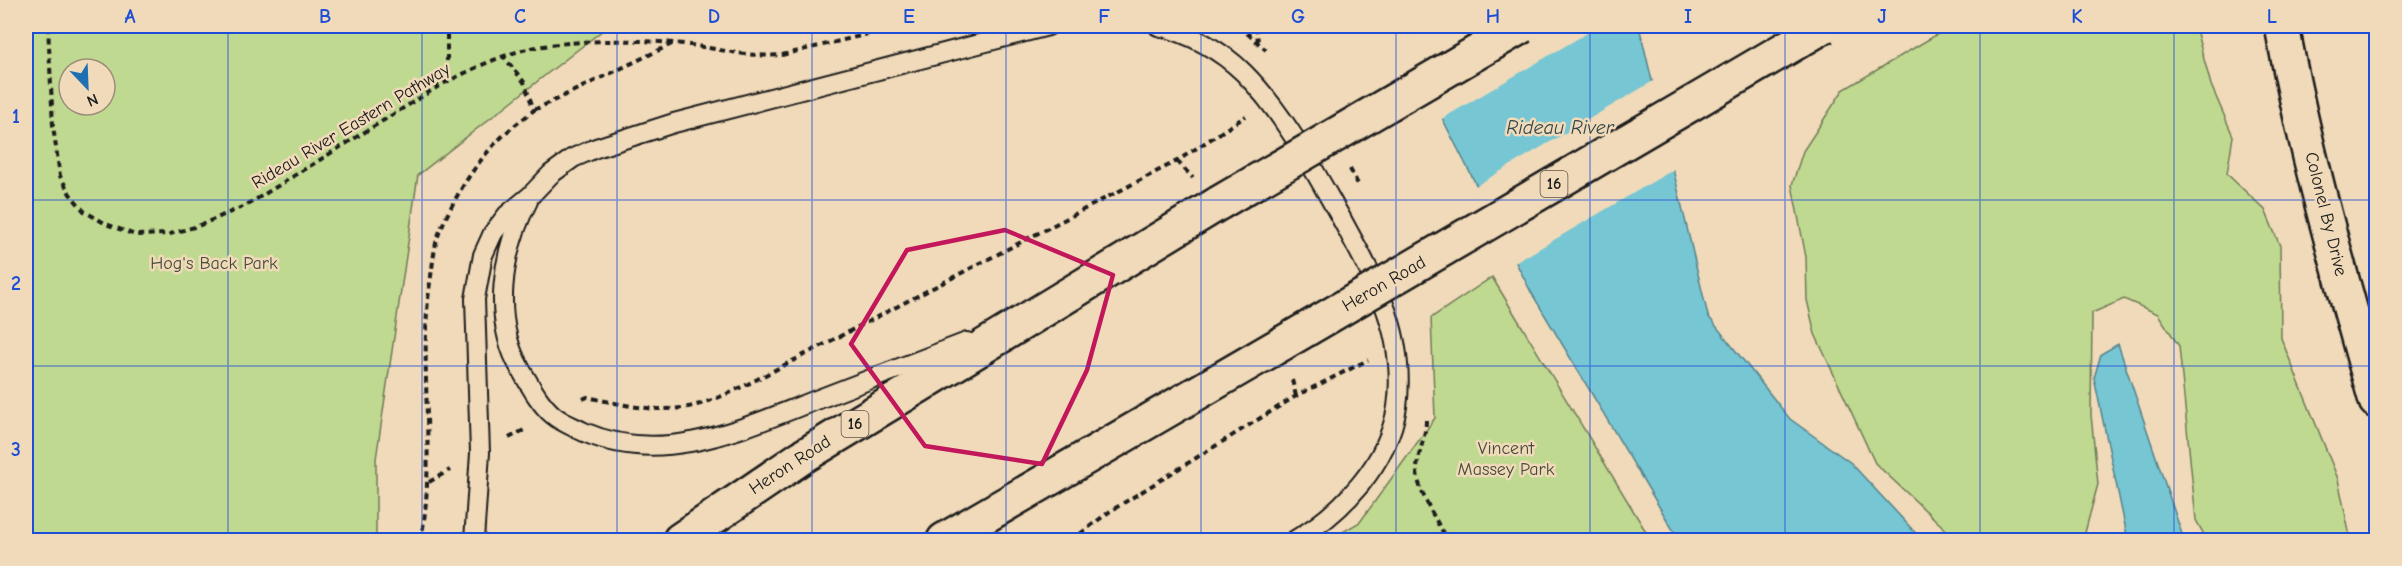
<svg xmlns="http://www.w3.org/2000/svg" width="2402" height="566" viewBox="0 0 2402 566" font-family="'Comic Neue',sans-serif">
<rect width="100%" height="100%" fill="#f0dab9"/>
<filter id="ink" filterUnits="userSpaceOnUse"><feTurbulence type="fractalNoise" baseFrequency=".0167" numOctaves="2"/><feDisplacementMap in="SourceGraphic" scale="12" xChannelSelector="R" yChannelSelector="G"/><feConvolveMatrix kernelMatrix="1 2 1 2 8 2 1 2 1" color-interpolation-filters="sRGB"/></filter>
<g filter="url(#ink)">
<path fill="#c0d990" stroke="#6e7a56" stroke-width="1.5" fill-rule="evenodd" d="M 26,26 L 608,26 L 418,175 L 376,459 L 376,540 L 26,540 ZM 69,69 L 105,69 L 105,105 L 69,105 Z
M 1951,26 L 2195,26 L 2211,85 L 2233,136 L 2227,174 L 2265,210 L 2280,246 L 2281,338 L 2338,479 L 2349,532 L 2353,540 L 2207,540 L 2196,520 L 2179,346 L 2158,314 L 2124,299 L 2092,313 L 2091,415 L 2098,484 L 2083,540 L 1957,540 L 1875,463 L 1815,334 L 1807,300 L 1806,257 L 1792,185 L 1803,151 L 1843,90 Z
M 1492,277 L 1651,540 L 1329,540 L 1360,522 L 1435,418 L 1431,318 Z"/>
<path fill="#77c6d4" stroke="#53828a" stroke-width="1.5" d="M 1409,26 L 1639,26 L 1708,316 L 1790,419 L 1851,463 L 1922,540 L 1679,540 L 1531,292 L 1439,112 Z
M 2118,344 L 2184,540 L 2128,540 L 2094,378 L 2101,354 Z"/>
<path fill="#f0dab9" d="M 1425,26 L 1599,26 L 1440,120 L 1409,35 Z
M 1655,80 L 1676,168 L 1513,264 L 1474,187 Z"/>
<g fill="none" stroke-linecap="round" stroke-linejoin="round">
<defs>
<path id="service" d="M 1158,26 C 1189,33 1221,50 1244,73 C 1284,113 1312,167 1340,216 C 1358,250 1379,285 1390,322 C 1398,348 1401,380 1397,407 C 1388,463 1343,512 1295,540
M 528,201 C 502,251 491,319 521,370 C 530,385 539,403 553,415 C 561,422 574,427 584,432 C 662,466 738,430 811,402 C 863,382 915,362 967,342
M 474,540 L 480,453 L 475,299 L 483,255 L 493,233 L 507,215 L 530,196 L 551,174 L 573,158 L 596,148 L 674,123 L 1048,26"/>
<path id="secondary" d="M 2282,26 C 2305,152 2341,277 2376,401"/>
<path id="primary" d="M 680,540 L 802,457 L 1219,203
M 944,540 L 1283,343"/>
</defs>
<use href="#service" stroke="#1c1c1c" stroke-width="22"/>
<use href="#secondary" stroke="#1c1c1c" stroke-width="38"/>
<use href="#primary" stroke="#1c1c1c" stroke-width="38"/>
<path stroke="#1c1c1c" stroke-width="4" stroke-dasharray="6 4.5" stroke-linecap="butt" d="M 48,26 L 53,126 L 60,176 L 70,194 L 84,211 L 106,224 L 135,235 L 170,234 L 198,226 L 247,205 L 439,86 C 466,72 494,58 523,50 C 563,40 632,39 673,43 C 710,46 744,58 782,55 L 901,26
M 1239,26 L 1266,50
M 1256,26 L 1258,41
M 447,82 L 447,26
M 534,110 L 674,43
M 1177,161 L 1193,178
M 1350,169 L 1359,186
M 1292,380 L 1296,396
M 583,399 L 587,397 C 620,404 653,413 688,407 C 708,403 729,393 748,384 L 1177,161 L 1246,116
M 1426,420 C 1426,438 1417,454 1417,471 C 1417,490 1438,523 1447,540
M 509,438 L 526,429
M 429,482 L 450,470
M 421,540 C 437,453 417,364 431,276 C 433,263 434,248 438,236 C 452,200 477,159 506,133 C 514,125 525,118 534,110 L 524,82 L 504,57
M 1072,540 L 1109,512 L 1296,396 L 1368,360"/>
<use href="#service" stroke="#f0dab9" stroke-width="18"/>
<use href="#secondary" stroke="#f0dab9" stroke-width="33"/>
<use href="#primary" stroke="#f0dab9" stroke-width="33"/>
<defs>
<path id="primary-bridge" d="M 1219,203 L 1522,26
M 1283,343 L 1824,26"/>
</defs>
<use href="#primary-bridge" stroke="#1c1c1c" stroke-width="38" stroke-linecap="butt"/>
<use href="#primary-bridge" stroke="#f0dab9" stroke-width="33"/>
</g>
</g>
<path fill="none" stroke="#c2185b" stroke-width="4.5" stroke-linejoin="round" d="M 1005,230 L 1113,275 L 1087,370 L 1042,464 L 925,446 L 851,344 L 907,250 Z"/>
<path fill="none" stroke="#1d4ed8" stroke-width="1.5" stroke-opacity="0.55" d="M 228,26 L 228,540M 422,26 L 422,540M 617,26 L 617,540M 812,26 L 812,540M 1006,26 L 1006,540M 1201,26 L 1201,540M 1396,26 L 1396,540M 1590,26 L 1590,540M 1785,26 L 1785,540M 1980,26 L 1980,540M 2174,26 L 2174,540M 26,200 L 2376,200M 26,366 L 2376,366"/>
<g text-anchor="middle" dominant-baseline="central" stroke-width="5" stroke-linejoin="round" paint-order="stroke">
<g fill="#f0dab9" stroke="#5c554b" stroke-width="1.5">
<rect x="1540.5" y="171" width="27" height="26" rx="4.5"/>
<rect x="841.5" y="411" width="27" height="26" rx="4.5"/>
</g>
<g font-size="16" font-weight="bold" fill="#1c1c1c">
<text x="1554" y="184">16</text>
<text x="855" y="424">16</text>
</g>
<g font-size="18" fill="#1c1c1c" stroke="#f0dab9">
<text transform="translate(351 126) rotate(-31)">Rideau River Eastern Pathway</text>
<text transform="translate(2326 214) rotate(76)">Colonel By Drive</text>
<text transform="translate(1384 284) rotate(-30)">Heron Road</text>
<text transform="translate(790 465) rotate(-33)">Heron Road</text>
</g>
<g font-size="18" fill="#454b39" stroke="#f0dab9">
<text x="214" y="263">Hog's Back Park</text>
<text x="1506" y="448">Vincent<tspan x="1506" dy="21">Massey Park</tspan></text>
</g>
<g font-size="20" font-style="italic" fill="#33464a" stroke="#f0dab9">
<text x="1560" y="127">Rideau River</text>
</g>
</g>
<rect width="2402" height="566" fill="none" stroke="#f0dab9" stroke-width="66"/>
<g transform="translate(87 87) rotate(157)"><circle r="28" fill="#f0dab9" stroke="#9b8e7a" stroke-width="1.5"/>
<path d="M0-4.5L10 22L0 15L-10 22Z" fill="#1f6fb2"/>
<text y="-9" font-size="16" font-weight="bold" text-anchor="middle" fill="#1c1c1c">N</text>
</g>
<rect x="33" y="33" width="2336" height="500" fill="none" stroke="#1d4ed8" stroke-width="2"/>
<g font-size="20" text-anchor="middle" font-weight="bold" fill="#1d4ed8">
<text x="130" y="23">A</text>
<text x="325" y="23">B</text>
<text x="520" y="23">C</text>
<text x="714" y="23">D</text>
<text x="909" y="23">E</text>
<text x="1104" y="23">F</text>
<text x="1298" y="23">G</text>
<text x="1493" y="23">H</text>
<text x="1688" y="23">I</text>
<text x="1882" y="23">J</text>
<text x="2077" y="23">K</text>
<text x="2272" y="23">L</text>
<text x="16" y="123">1</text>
<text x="16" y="290">2</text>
<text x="16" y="456">3</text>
</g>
</svg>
